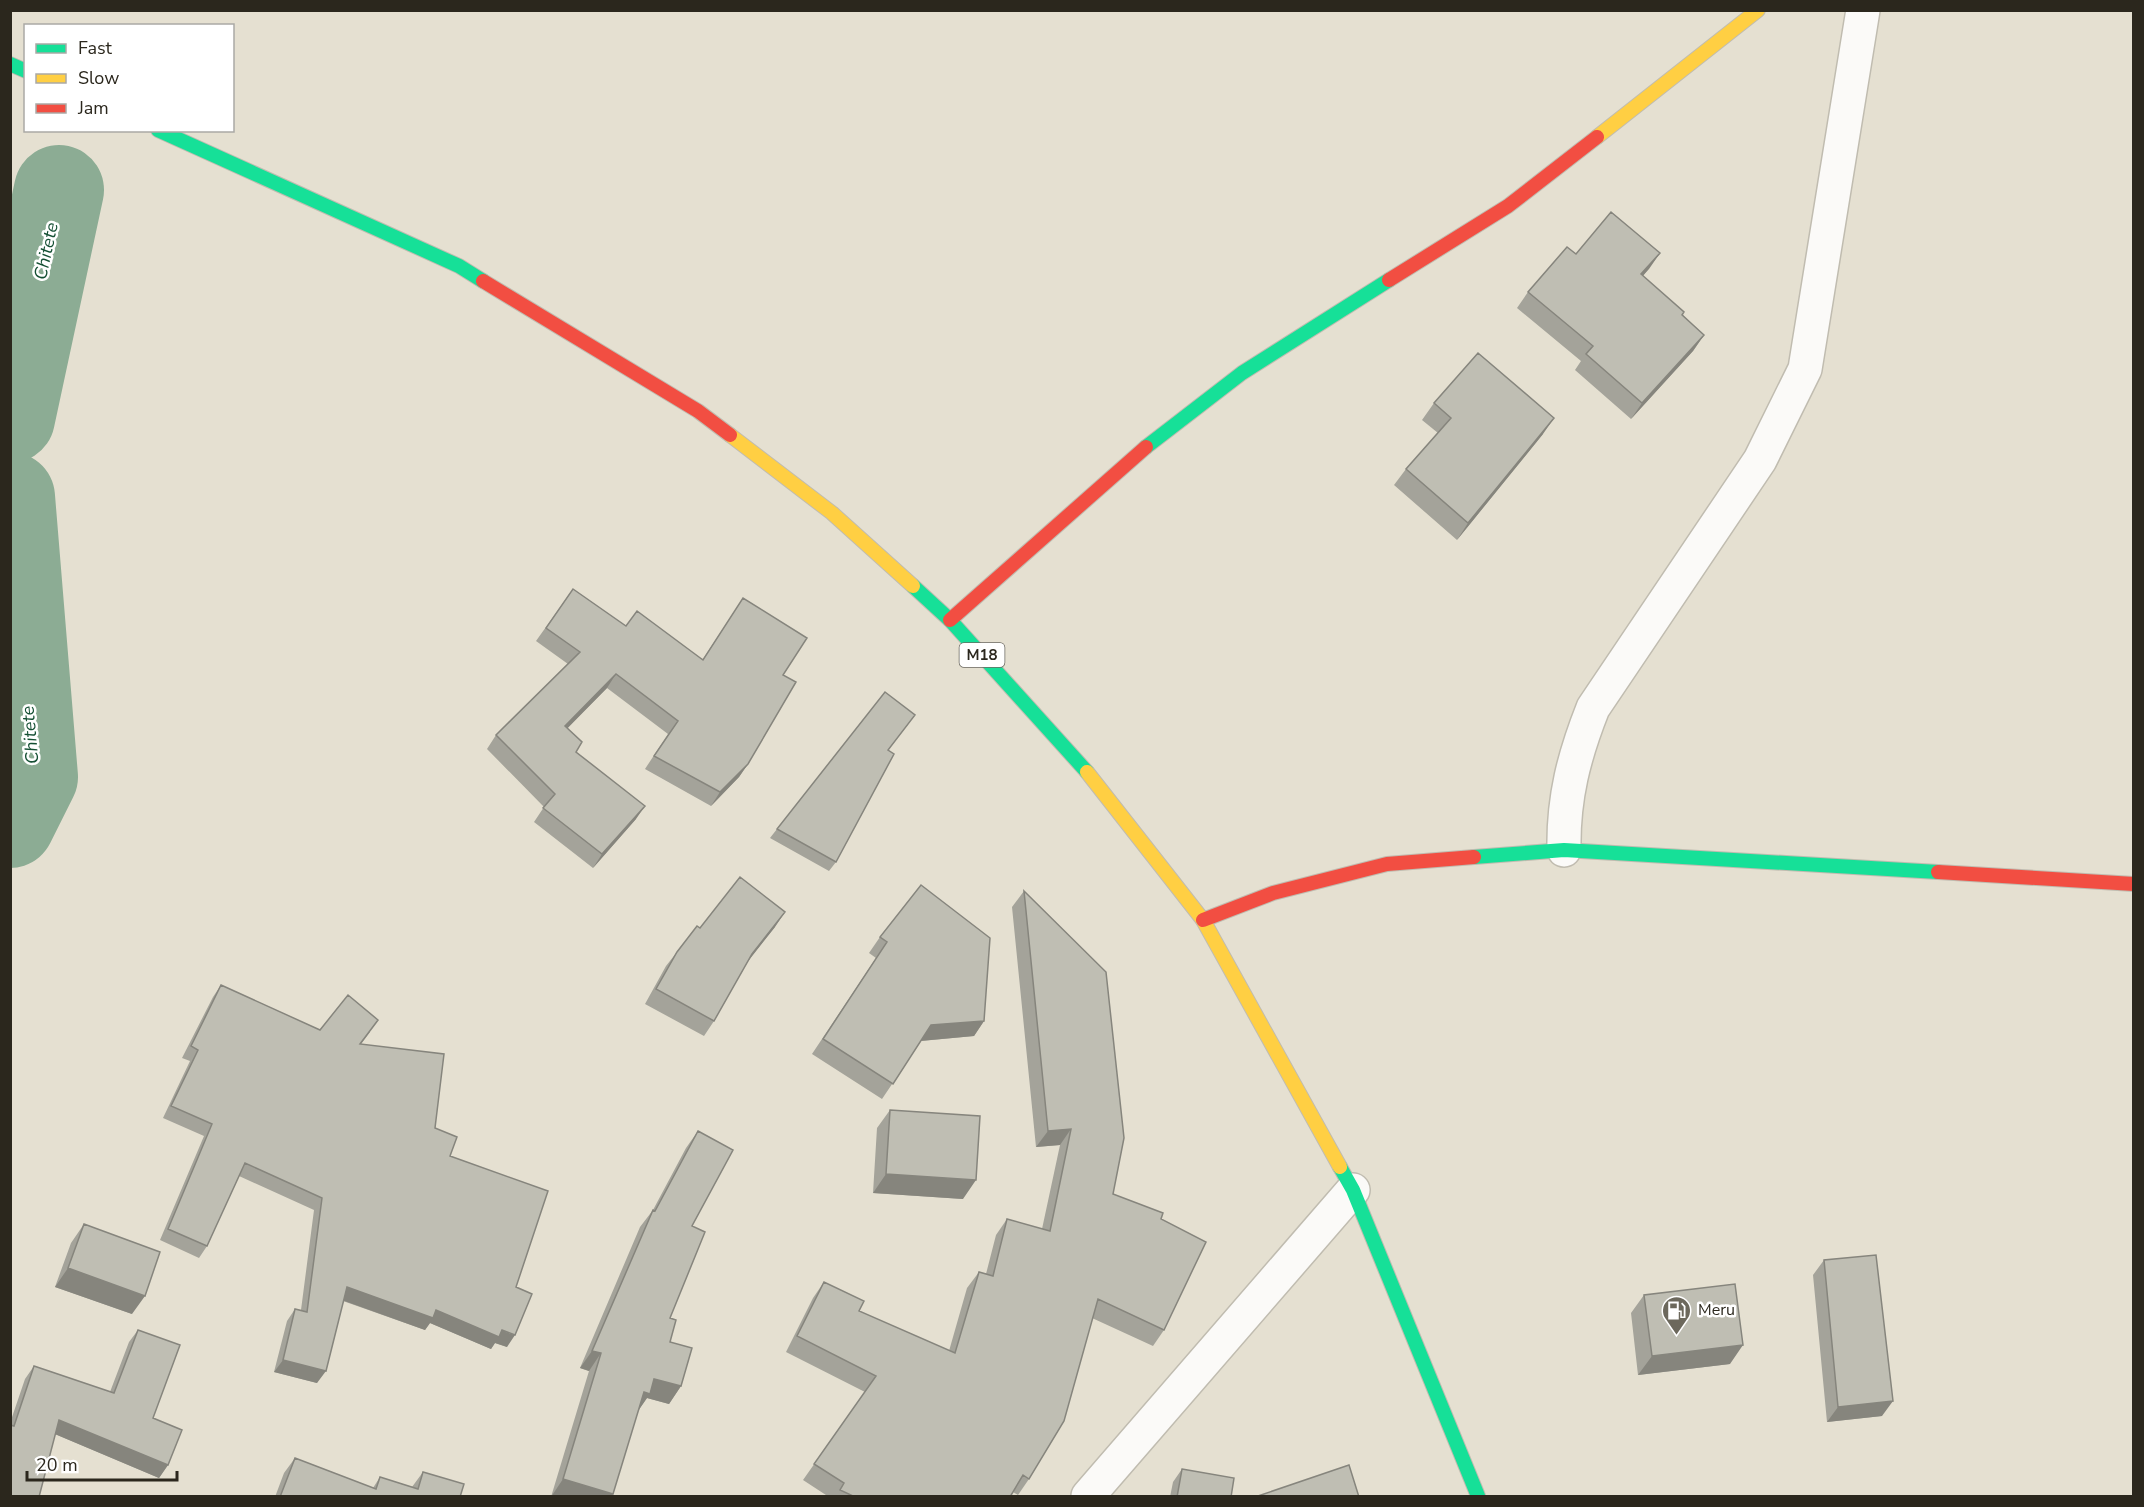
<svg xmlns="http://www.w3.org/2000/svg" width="2144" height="1507" viewBox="0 0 2144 1507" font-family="'Nunito Sans',sans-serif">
<rect width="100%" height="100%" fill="#e5e0d1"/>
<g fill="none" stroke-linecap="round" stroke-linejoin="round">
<path stroke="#8cac94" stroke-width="90" d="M 10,418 L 59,190
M 10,497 L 33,777 L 10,823"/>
<defs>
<path id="street" d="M 1564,850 C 1563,798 1574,756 1593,708 L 1760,460 L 1805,369 L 1863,10
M 1088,1496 L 1353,1190"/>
<path id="fast" d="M 10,64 L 26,71
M 158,130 L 459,266 L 483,281
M 1146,447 L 1242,373 L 1389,280
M 913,586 L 950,620 L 1087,772
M 1474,857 L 1564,850 L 1938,872
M 1340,1167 L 1353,1190 L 1478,1496"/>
<path id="slow" d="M 1597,137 L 1758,10
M 730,435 L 832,513 L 913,586
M 1087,772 L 1203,920 L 1340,1167"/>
<path id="jam" d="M 1389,280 L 1508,206 L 1597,137
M 483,281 L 698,411 L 730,435
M 950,620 L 1146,447
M 1938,872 L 2134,884
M 1203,920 L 1273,893 L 1387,864 L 1474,857"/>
</defs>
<use href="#street" stroke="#c0bcb0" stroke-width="36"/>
<use href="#fast" stroke="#c0bcb0" stroke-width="16"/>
<use href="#slow" stroke="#c0bcb0" stroke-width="16"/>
<use href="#jam" stroke="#c0bcb0" stroke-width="16"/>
<use href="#street" stroke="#fbfaf8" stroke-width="33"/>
<use href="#fast" stroke="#16e098" stroke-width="14"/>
<use href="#slow" stroke="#ffcf43" stroke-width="14"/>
<use href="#jam" stroke="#f24e42" stroke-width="14"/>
</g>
<path fill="#a4a39a" d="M 1660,253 L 1643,276 L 1704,335 L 1693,351 L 1631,419 L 1575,370 L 1581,361 L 1517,308 L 1528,292 L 1576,254 Z
M 1434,403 L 1543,434 L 1457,540 L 1394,485 L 1406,469 L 1438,433 L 1422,420 Z
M 573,589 L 626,626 L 703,659 L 743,598 L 783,675 L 748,764 L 739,777 L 711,806 L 645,769 L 668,734 L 607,688 L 567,728 L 576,752 L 636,819 L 593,868 L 534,822 L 544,807 L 487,749 L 496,735 L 568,664 L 536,641 Z
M 908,724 L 888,750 L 836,862 L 829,871 L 770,838 L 777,829 Z
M 1024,891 L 1113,1194 L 1161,1219 L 1164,1330 L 1153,1346 L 1092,1318 L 1029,1479 L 1018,1495 L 1013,1492 L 1010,1497 L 829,1497 L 803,1480 L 865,1392 L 786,1352 L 813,1298 L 824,1282 L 859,1311 L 949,1351 L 967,1288 L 979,1272 L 986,1274 L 996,1235 L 1007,1219 L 1042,1229 L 1060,1145 L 1036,1147 L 1012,907 Z
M 775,927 L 749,959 L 714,1021 L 704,1036 L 645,1004 L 666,966 L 677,952 L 700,928 Z
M 880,937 L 984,1021 L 974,1036 L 921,1041 L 882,1099 L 812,1054 L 876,958 L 869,953 Z
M 221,985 L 320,1030 L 370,1032 L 361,1044 L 435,1128 L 516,1287 L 507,1347 L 495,1343 L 491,1349 L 430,1323 L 425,1330 L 343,1301 L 317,1383 L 274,1372 L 287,1321 L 295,1309 L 301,1310 L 314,1210 L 239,1176 L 207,1246 L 199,1258 L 160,1240 L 204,1136 L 163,1118 L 190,1061 L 182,1058 L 213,997 Z
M 890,1110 L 963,1199 L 873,1193 L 877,1128 Z
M 698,1131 L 692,1226 L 670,1318 L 670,1342 L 681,1386 L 669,1404 L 647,1398 L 638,1411 L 613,1494 L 611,1497 L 551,1497 L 589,1371 L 580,1368 L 640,1227 L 653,1210 L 686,1148 Z
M 84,1224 L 132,1314 L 55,1287 L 71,1243 Z
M 1824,1260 L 1882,1416 L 1827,1422 L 1813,1275 Z
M 1644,1295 L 1730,1364 L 1638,1375 L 1631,1313 Z
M 138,1330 L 153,1418 L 168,1465 L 159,1478 L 55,1434 L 10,1497 L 10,1423 L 25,1379 L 34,1366 L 110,1392 L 129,1342 Z
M 295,1458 L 373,1488 L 380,1477 L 412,1487 L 423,1472 L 460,1497 L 275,1497 L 284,1473 Z
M 1182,1469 L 1231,1497 L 1170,1497 L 1173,1482 Z"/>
<path fill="#86857d" d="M 1660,253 L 1649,269 L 1630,290 L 1641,274 Z
M 1704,335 L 1693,351 L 1631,419 L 1642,403 Z
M 1554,418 L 1543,434 L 1457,540 L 1468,523 Z
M 616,674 L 607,688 L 556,740 L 565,726 Z
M 748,764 L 739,777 L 711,806 L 720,792 Z
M 645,806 L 636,819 L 593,868 L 602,854 Z
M 785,912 L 775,927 L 742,969 L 752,954 Z
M 984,1021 L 974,1036 L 920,1041 L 931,1025 Z
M 1071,1129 L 1060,1145 L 1036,1147 L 1048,1131 Z
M 886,1174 L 976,1180 L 963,1199 L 873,1193 Z
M 68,1268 L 145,1296 L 132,1314 L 55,1287 Z
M 347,1287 L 436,1310 L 515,1335 L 507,1347 L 495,1343 L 491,1349 L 430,1323 L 425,1330 L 339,1299 Z
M 1743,1345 L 1730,1364 L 1638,1375 L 1652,1356 Z
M 592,1351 L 601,1353 L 589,1371 L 580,1368 Z
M 283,1360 L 326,1371 L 317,1383 L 274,1372 Z
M 654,1379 L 681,1386 L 669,1404 L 647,1398 L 638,1411 L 632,1410 Z
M 1893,1401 L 1882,1416 L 1827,1422 L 1838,1407 Z
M 59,1420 L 168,1465 L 159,1478 L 50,1432 Z
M 563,1479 L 613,1494 L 611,1497 L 551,1497 Z"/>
<path fill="#bfbeb3" stroke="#86857d" stroke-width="1.5" d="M 1611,212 L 1660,253 L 1641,274 L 1684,312 L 1682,315 L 1704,335 L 1642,403 L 1586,354 L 1593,346 L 1528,292 L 1567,247 L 1576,254 Z
M 1478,353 L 1554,418 L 1468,523 L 1406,469 L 1451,418 L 1434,403 Z
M 573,589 L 626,626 L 637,611 L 703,660 L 743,598 L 807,638 L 783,675 L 796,682 L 748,764 L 720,792 L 654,756 L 678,721 L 616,674 L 565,726 L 582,742 L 576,752 L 645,806 L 602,854 L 543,808 L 555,794 L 496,735 L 580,652 L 546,628 Z
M 885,692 L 915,715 L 888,750 L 894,754 L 836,862 L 777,829 Z
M 740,877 L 785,912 L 752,954 L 714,1021 L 656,989 L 677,952 L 697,926 L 700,928 Z
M 921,885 L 990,938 L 984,1021 L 931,1025 L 893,1084 L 823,1039 L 887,942 L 880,937 Z
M 1024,891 L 1106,972 L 1124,1138 L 1113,1194 L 1163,1213 L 1161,1219 L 1206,1242 L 1164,1330 L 1098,1299 L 1064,1421 L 1029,1479 L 1023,1475 L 1010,1497 L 852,1497 L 853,1496 L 840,1490 L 844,1483 L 814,1464 L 876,1376 L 797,1336 L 824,1282 L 864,1301 L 859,1311 L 955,1353 L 979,1272 L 993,1276 L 1007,1219 L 1050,1231 L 1071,1129 L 1048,1131 Z
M 221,985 L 320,1030 L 348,995 L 378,1020 L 360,1044 L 444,1054 L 435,1128 L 457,1137 L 450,1156 L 548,1191 L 516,1287 L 532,1294 L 515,1335 L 502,1330 L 499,1337 L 436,1310 L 433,1318 L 347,1287 L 326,1371 L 283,1360 L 295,1309 L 307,1312 L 322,1198 L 245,1163 L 207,1246 L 168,1229 L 212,1124 L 171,1106 L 198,1050 L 191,1046 Z
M 890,1110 L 980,1116 L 976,1180 L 886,1174 Z
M 698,1131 L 733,1150 L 692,1226 L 705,1232 L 670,1318 L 676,1320 L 670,1342 L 692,1348 L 681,1386 L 654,1379 L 650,1394 L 644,1392 L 613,1494 L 563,1479 L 601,1353 L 592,1351 L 653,1210 L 655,1211 Z
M 84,1224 L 160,1252 L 145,1296 L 68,1268 Z
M 1876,1255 L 1893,1401 L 1838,1407 L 1824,1260 Z
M 1735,1284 L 1743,1345 L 1652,1356 L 1644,1295 Z
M 138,1330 L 180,1345 L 153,1418 L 182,1430 L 168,1465 L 59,1420 L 39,1497 L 10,1497 L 10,1425 L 14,1426 L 34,1366 L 114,1393 Z
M 295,1458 L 376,1489 L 380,1477 L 418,1489 L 423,1472 L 464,1484 L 460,1497 L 280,1497 Z
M 1349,1465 L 1359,1497 L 1255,1497 Z
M 1182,1469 L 1234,1478 L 1231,1497 L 1177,1497 Z"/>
<defs>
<symbol id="fuel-pin" viewBox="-11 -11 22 30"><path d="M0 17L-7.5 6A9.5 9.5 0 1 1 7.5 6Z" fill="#6c685c" stroke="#fff"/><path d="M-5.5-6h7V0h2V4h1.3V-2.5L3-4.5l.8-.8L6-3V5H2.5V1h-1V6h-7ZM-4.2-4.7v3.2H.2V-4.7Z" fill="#fff"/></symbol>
</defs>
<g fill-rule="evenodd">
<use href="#fuel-pin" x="1660" y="1294" width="33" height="45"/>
</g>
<g text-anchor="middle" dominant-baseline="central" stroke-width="5" stroke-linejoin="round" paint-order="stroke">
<rect fill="#fff" stroke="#6b6861" stroke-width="1.5" x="959.5" y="643" width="45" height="24" rx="4.5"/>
<g font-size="15" font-weight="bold" fill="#2b271d">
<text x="982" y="655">M18</text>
</g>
<g font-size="16" fill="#2b271d" stroke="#fff" text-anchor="start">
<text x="1698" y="1310">Meru</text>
</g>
<g font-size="18" font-style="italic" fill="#144f33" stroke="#fff">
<text transform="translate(46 251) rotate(-78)">Chitete</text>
<text transform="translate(30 735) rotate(-95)">Chitete</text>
</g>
</g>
<rect width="2144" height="1507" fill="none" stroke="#2b271d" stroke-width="24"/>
<rect x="24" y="24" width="210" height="108" fill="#ffffff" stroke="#aaa9a5" stroke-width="1.5"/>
<rect x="36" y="44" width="30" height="9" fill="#16e098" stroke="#aaa9a5" stroke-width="1.5"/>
<text x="78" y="54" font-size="18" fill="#2b271d">Fast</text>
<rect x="36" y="74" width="30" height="9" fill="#ffcf43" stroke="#aaa9a5" stroke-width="1.5"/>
<text x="78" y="84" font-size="18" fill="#2b271d">Slow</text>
<rect x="36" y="104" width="30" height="9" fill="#f24e42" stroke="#aaa9a5" stroke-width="1.5"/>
<text x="78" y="114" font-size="18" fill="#2b271d">Jam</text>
<path d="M27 1471v9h150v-9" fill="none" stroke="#2b271d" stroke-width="3"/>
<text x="36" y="1471" font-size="18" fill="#2b271d" stroke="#ffffff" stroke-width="4.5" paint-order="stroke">20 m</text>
</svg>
